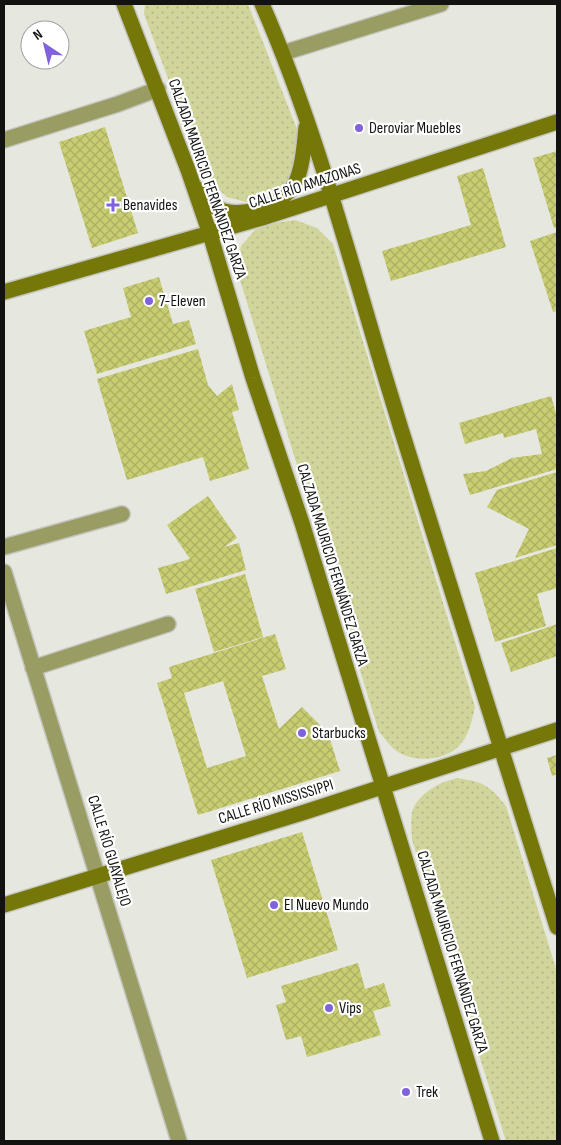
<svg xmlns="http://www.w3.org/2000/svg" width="561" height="1145" viewBox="0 0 561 1145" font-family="'Sofia Sans Condensed',sans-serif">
<defs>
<pattern id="green-dots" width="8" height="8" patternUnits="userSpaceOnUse" patternTransform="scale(1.25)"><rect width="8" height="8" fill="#d1d59c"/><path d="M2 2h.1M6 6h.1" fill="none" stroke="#b2b685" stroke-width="1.8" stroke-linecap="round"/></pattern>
<pattern id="building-cross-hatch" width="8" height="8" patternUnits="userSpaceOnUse" patternTransform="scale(1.25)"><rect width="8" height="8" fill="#c8cd72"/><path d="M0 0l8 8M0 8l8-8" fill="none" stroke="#abaf62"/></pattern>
</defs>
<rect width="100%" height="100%" fill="#e6e7de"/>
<path fill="url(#green-dots)" d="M 145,4 L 248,4 L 302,142 L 292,182 L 271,197 L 246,202 L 227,197 L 205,177 L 144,14 Z
M 295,220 L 317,228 L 333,244 L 475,707 C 472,720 469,736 459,746 C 444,762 410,763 394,749 C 389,745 384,737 379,732 L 237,270 L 241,246 L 255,230 L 275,223 Z
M 457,778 C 484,782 489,785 506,806 L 557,972 L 557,1141 L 506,1141 L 412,840 C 412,830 409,815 415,805 C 424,790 441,782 457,778 Z"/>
<path fill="url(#building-cross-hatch)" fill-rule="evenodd" d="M 105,127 L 138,233 L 92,248 L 59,142 Z
M 557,151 L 557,227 L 554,228 L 533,158 Z
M 483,168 L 506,247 L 391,281 L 382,251 L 471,225 L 457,176 Z
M 557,232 L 557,311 L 553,312 L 530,241 Z
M 159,277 L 173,324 L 189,320 L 196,344 L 97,374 L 84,331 L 131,317 L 123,288 Z
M 198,349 L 208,385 L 217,396 L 232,384 L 239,410 L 232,412 L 249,469 L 210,481 L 203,457 L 127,480 L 97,379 Z
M 551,396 L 557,417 L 557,469 L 470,495 L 463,474 L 486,471 L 512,458 L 542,454 L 536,429 L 504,438 L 503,433 L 465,444 L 459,423 Z
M 557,472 L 557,545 L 515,558 L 529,529 L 487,507 L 497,490 Z
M 208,496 L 237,538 L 224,547 L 239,543 L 246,570 L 166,594 L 158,568 L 190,559 L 167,525 Z
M 557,548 L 557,588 L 537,594 L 546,626 L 495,642 L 475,573 Z
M 245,574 L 263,637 L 214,652 L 195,589 Z
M 557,624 L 557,656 L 511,672 L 501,643 Z
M 275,634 L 286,669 L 262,676 L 279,729 L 302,707 L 328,733 L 340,771 L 198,815 L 157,683 L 172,678 L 169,667 ZM 223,681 L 246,756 L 207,768 L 184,693 Z
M 557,755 L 557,774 L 552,776 L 547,758 Z
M 302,832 L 338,950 L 247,978 L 211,860 Z
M 358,963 L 365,989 L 384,983 L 391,1006 L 373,1011 L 381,1035 L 307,1057 L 301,1036 L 286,1040 L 276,1005 L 286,1002 L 281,986 Z"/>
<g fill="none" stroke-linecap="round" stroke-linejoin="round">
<defs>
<path id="street" d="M 283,53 L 441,4
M 4,140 L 118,104 L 158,89
M 4,547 L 122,514
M 4,572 L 179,1141
M 33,668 L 168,624"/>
<path id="secondary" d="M 124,4 L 188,170 L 210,234 L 253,378 L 302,523 L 492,1141
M 262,4 C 314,123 347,249 384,373 C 440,558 499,742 557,927
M 198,189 C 212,218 247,217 272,203 C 280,199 290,193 295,184 C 303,167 304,145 306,127
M 4,292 L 262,218 L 557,122
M 4,905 L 305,812 L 557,730"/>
</defs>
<use href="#street" stroke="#c4c5bd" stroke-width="18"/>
<use href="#secondary" stroke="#c4c5bd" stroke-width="18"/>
<use href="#street" stroke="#999d63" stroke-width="15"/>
<use href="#secondary" stroke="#757808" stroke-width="15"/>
</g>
<g fill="#8062dd" stroke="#fff" stroke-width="2">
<circle cx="359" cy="128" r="5"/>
<path d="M110.5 197.5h5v5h5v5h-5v5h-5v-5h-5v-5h5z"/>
<circle cx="149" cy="301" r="5"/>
<circle cx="302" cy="733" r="5"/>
<circle cx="274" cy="905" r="5"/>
<circle cx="329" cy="1008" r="5"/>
<circle cx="406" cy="1092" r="5"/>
</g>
<g text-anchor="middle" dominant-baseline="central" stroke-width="4.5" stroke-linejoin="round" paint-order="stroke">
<g font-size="16" fill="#121310" stroke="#fff" text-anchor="start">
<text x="369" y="128">Deroviar Muebles</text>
<text x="123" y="205">Benavides</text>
<text x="159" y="301">7-Eleven</text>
<text x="312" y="733">Starbucks</text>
<text x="284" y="905">El Nuevo Mundo</text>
<text x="339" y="1008">Vips</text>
<text x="416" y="1092">Trek</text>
</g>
<g font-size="16" fill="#121310" stroke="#fff">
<text transform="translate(207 179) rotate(71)">CALZADA MAURICIO FERNÁNDEZ GARZA</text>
<text transform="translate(305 186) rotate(-18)">CALLE RÍO AMAZONAS</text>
<text transform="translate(332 565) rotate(73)">CALZADA MAURICIO FERNÁNDEZ GARZA</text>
<text transform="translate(276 802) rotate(-17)">CALLE RÍO MISSISSIPPI</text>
<text transform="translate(109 851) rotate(73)">CALLE RÍO GUAYALEJO</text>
<text transform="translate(452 952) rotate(73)">CALZADA MAURICIO FERNÁNDEZ GARZA</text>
</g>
</g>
<rect width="561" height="1145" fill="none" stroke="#121310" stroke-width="10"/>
<g transform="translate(45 45) rotate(325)"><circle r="24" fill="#ffffff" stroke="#a0a19f"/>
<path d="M0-4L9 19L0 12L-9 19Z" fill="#8062dd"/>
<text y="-8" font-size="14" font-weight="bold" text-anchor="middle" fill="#121310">N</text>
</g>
</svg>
